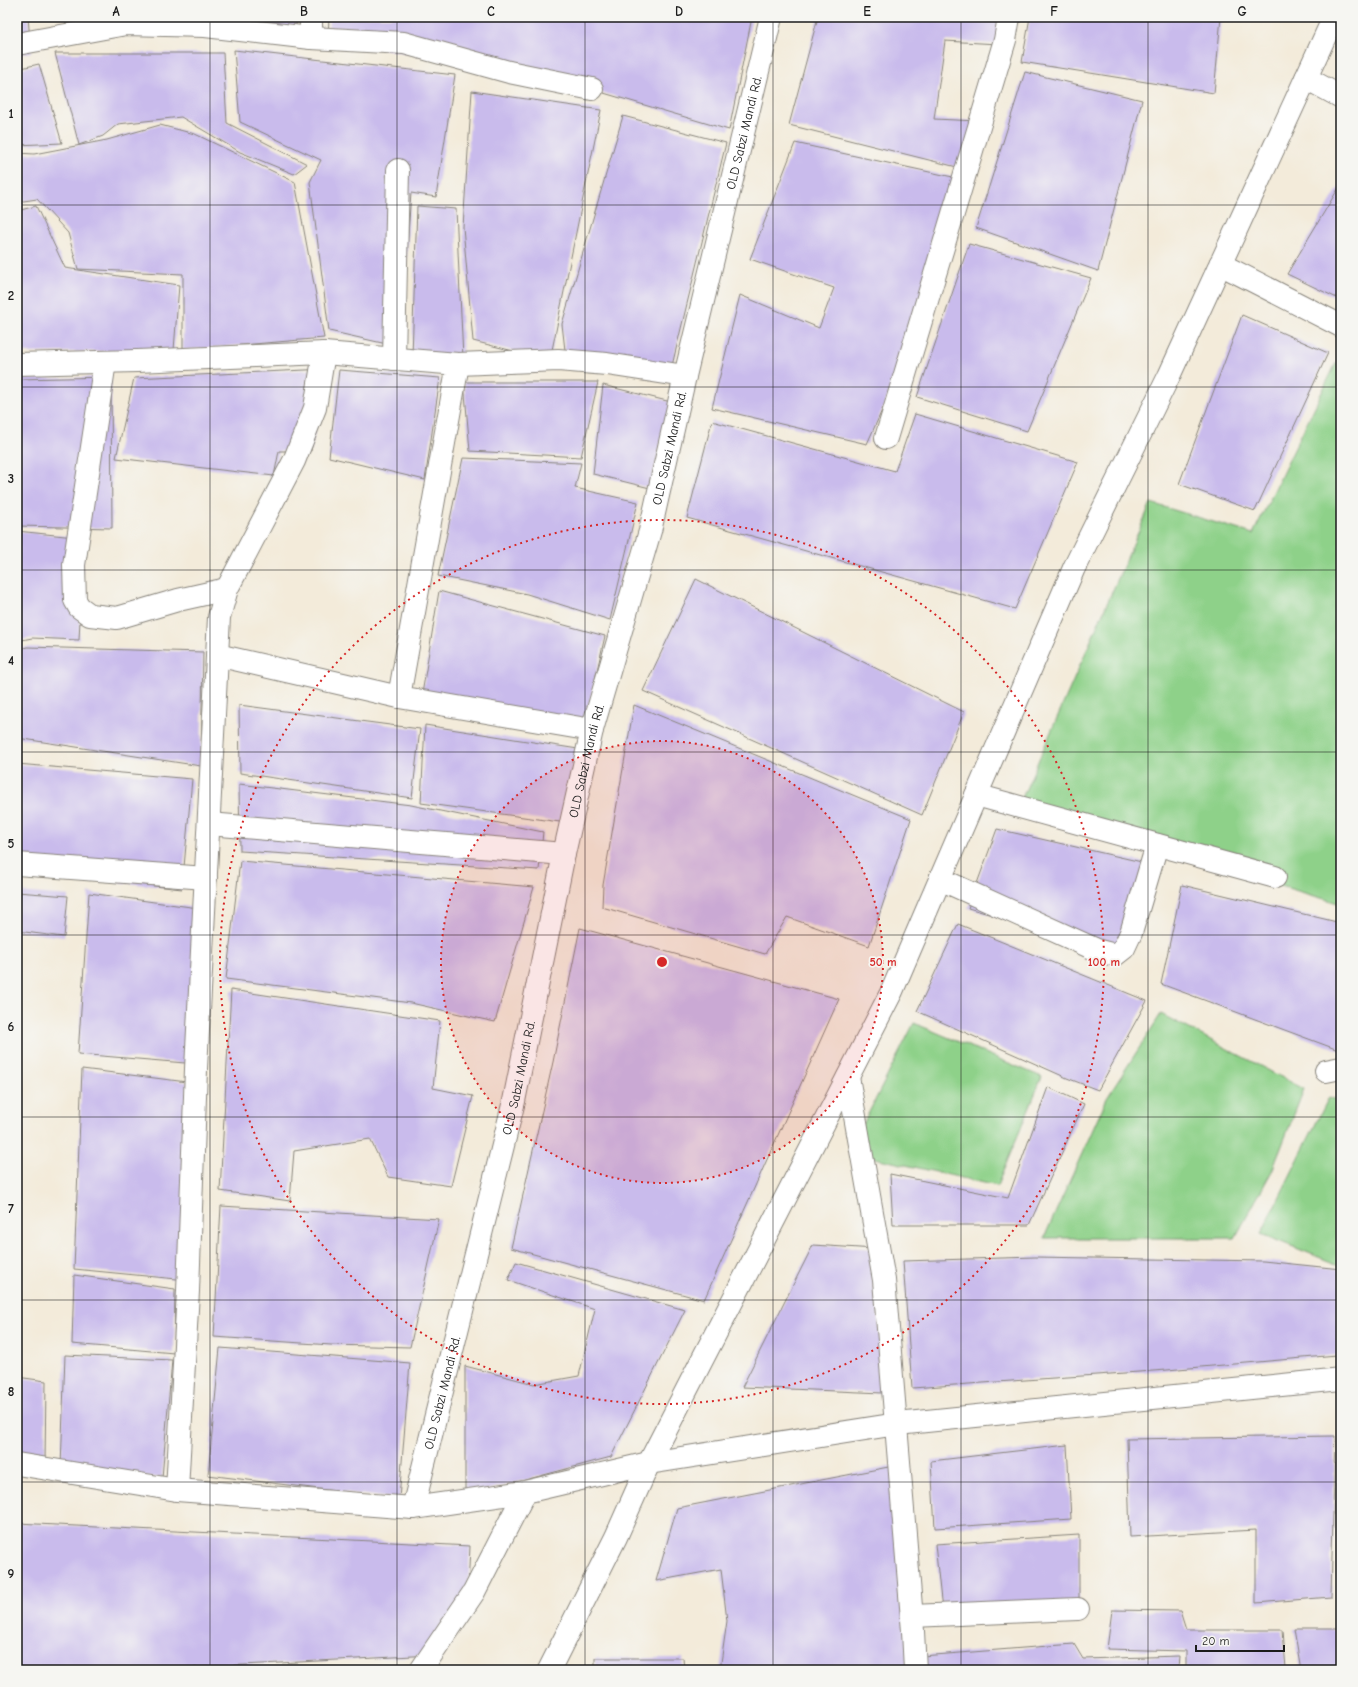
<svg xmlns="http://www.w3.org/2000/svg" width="1358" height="1687" viewBox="0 0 1358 1687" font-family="'Comic Neue',sans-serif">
<rect width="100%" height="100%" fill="#f6f6f2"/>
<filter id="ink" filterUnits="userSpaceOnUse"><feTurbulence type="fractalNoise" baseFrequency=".025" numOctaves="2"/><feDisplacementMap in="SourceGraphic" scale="8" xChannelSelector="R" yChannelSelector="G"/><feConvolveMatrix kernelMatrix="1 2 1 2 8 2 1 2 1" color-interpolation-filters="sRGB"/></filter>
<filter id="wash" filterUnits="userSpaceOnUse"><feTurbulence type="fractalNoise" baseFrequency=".012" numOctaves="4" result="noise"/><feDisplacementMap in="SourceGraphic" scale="16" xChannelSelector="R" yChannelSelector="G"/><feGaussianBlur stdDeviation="0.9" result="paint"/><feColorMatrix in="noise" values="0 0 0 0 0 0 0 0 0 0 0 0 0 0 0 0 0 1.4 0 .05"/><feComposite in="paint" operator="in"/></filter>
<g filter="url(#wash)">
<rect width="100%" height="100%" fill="#f3ebda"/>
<path fill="#8ed189" stroke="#557652" d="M 1336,363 L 1341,365 L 1341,904 L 1018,807 L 1151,503 L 1253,534 Z
M 1161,1014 L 1304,1089 L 1272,1171 L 1235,1238 L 1044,1238 L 1107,1098 Z
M 914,1023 L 1042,1077 L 997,1186 L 849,1152 Z
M 1329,1097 L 1341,1101 L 1341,1266 L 1261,1234 Z"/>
<g id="blocks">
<path fill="#c9bbec" d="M 17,17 L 28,17 L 31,52 L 17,55 Z
M 215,17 L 297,17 L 295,32 Z
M 329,17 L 752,17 L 729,130 L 563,81 L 328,39 Z
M 818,17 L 1001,17 L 998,44 L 945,41 L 934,119 L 978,121 L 957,167 L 789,125 Z
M 1030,17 L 1221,17 L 1214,93 L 1022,62 Z
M 234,50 L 455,75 L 436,197 L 411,193 L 400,347 L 329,331 L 310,182 L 321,160 L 240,122 Z
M 55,53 L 223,53 L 227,123 L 307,164 L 294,174 L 240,152 L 181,117 L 118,124 L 103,136 L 79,145 Z
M 39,64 L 62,143 L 17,145 L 17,69 Z
M 1025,72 L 1142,100 L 1098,271 L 976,228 Z
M 472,91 L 601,110 L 550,360 L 473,341 L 463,227 Z
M 623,116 L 726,143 L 669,378 L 566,359 L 562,324 Z
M 160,125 L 195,134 L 295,182 L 324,338 L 183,350 L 183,274 L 78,269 L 68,233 L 37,199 L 17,202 L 17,153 L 34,154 L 107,140 Z
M 795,143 L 962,179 L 898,374 L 867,444 L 712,408 L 740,295 L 819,328 L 834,288 L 750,259 Z
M 1341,184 L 1341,300 L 1287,274 Z
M 36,206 L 65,268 L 179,285 L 174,350 L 17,353 L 17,211 Z
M 417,206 L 456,209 L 463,358 L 412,356 Z
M 969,244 L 1091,278 L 1027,431 L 917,397 Z
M 1242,315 L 1328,353 L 1255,511 L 1179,484 Z
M 327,369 L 311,451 L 279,451 L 274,476 L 116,458 L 134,378 Z
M 339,370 L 440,378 L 425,480 L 329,457 Z
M 111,377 L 112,528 L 17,526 L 17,379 Z
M 464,382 L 598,382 L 581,457 L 470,451 Z
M 603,385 L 671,402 L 650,488 L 593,474 Z
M 915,414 L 1078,462 L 1015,609 L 687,518 L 712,421 L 895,471 Z
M 463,458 L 581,463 L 575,488 L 638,502 L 610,620 L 527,594 L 438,576 Z
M 17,531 L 84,538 L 79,640 L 32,638 L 17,641 Z
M 696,579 L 964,712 L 922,815 L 643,691 Z
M 439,591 L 605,636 L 585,722 L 422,694 Z
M 27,647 L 203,652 L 201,766 L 17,738 L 17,650 Z
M 239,705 L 420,729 L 412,798 L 240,773 Z
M 634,705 L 911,819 L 869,946 L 787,917 L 765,954 L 602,907 L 603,885 Z
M 425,725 L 578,749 L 560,822 L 421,803 Z
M 17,764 L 192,779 L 182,889 L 17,871 Z
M 239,784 L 411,805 L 543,832 L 539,870 L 240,851 Z
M 997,829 L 1155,865 L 1123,953 L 968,908 Z
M 240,861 L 534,887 L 495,1022 L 411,1003 L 226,979 Z
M 1182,885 L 1341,923 L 1341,1051 L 1161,984 Z
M 17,892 L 68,896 L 64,937 L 17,931 Z
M 89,893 L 198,908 L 197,1064 L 78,1054 Z
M 958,924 L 1147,1001 L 1098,1090 L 1067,1078 L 917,1011 Z
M 580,928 L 839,999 L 704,1300 L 511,1248 L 553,1062 Z
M 231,990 L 440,1021 L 433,1088 L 473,1096 L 451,1186 L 388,1177 L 370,1139 L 294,1151 L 290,1201 L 220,1191 Z
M 82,1069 L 187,1082 L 187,1280 L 74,1269 Z
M 1048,1087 L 1084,1104 L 1029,1225 L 893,1225 L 890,1174 L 1008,1198 Z
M 221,1206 L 439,1219 L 410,1347 L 331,1345 L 214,1337 Z
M 813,1245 L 875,1249 L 883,1393 L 742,1387 Z
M 1035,1257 L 1263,1261 L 1341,1269 L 1341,1309 L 1337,1355 L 1167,1370 L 912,1388 L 903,1261 Z
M 516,1262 L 685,1310 L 611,1457 L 465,1496 L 465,1366 L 534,1384 L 579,1376 L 595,1309 L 508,1280 Z
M 74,1275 L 175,1289 L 174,1353 L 72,1344 Z
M 220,1348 L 410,1363 L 399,1499 L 208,1475 Z
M 65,1355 L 172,1360 L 162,1478 L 61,1467 Z
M 17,1377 L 46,1381 L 45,1464 L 17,1460 Z
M 1335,1436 L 1331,1597 L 1256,1603 L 1256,1530 L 1130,1537 L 1127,1439 Z
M 1067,1445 L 1071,1519 L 935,1528 L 931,1461 Z
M 904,1464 L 911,1670 L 720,1670 L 727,1621 L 721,1569 L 656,1581 L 677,1508 Z
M 17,1523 L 470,1546 L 467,1611 L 432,1655 L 148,1670 L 17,1670 Z
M 1079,1535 L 1079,1612 L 943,1619 L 935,1544 Z
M 1112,1610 L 1180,1611 L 1186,1630 L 1282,1630 L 1285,1670 L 1186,1670 L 1186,1651 L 1107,1649 Z
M 1294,1629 L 1341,1629 L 1341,1670 L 1301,1670 Z
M 1074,1644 L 1083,1659 L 1179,1656 L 1178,1670 L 922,1670 L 922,1656 Z
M 595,1658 L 683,1658 L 684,1670 L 595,1670 Z
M 417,1666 L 414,1670 L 374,1670 L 374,1669 Z"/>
</g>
</g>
<g filter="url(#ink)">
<use href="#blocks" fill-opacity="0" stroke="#88847b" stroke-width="1"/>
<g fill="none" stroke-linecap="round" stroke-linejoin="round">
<defs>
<g id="minor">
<path d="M 311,38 L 311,17"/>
<path d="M 17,44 L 126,24 L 205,26 L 311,38 L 404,43 L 509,72 L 592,89"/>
<path d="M 1306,78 L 1341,97"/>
<path d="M 1220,264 L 1341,326"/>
<path d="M 394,359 L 398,170"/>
<path d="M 105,362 L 74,565 L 75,600 L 79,607 L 90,615 L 117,618 L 178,600 L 227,589"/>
<path d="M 17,364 L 137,361 L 324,353 L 458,364 L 399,697 L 592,730"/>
<path d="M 458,364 L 558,360 L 607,364 L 685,376"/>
<path d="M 886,438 L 1005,40 L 1009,17"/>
<path d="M 217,655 L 399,697"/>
<path d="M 976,795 L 1275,877"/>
<path d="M 209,824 L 564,854"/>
<path d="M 17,864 L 206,878"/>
<path d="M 940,879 L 1099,951 L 1115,955 L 1124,948 L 1131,933 L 1157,845"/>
<path d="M 1326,1071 L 1341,1068"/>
<path d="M 848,1077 L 884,1280 L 913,1631 L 915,1670"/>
<path d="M 17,1464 L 177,1490 L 413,1508 L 525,1492 L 649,1463 L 897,1424 L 1341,1379"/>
<path d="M 177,1490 L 188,1291 L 196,1069 L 219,617 L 227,589 L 294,461 L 315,408 L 324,353"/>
<path id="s1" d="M 413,1508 L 514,1101 L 564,854 L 592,730 L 650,531 L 685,376 L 771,17"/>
<path d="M 912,1616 L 1078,1609"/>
<path d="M 421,1670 L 474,1592 L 525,1492"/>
<path d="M 549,1670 L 616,1537 L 649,1463 L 892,991 L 1074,568 L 1169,376 L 1334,17"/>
</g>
</defs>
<use href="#minor" stroke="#88847b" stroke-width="24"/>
<use href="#minor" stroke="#fff" stroke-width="22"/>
</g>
</g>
<path fill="none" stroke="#1c1c1c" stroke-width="1" stroke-opacity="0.55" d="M 210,17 L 210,1670M 397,17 L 397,1670M 585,17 L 585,1670M 773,17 L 773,1670M 961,17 L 961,1670M 1148,17 L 1148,1670M 17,205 L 1341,205M 17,387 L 1341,387M 17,570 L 1341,570M 17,752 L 1341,752M 17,935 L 1341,935M 17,1117 L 1341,1117M 17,1300 L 1341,1300M 17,1482 L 1341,1482"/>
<circle cx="662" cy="962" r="221" fill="#d62828" fill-opacity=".12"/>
<g fill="none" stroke="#d62828" stroke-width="2" stroke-dasharray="2 4">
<circle cx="662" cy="962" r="221"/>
<circle cx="662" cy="962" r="442"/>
</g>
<g text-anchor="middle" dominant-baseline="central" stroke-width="3.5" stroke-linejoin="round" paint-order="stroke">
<g font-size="13" fill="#1c1c1c" stroke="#f6f6f2">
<text stroke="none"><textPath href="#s1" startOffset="1415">OLD Sabzi Mandi Rd.</textPath></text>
<text stroke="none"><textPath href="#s1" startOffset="1091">OLD Sabzi Mandi Rd.</textPath></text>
<text stroke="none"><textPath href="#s1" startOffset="767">OLD Sabzi Mandi Rd.</textPath></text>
<text stroke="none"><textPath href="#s1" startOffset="443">OLD Sabzi Mandi Rd.</textPath></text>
<text stroke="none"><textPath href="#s1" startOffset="119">OLD Sabzi Mandi Rd.</textPath></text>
</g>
</g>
<circle cx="662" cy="962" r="6" fill="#d62828" stroke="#f6f6f2" stroke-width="2"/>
<g font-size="12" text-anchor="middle" font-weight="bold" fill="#d62828" stroke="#f6f6f2" stroke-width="3.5" stroke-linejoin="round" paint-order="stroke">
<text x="883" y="966">50 m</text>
<text x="1104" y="966">100 m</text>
</g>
<rect width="1358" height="1687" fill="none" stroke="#f6f6f2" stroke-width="44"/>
<path d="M1196 1645v6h88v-6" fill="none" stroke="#1c1c1c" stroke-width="2"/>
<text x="1202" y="1645" font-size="12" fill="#1c1c1c" stroke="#f6f6f2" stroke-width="3" paint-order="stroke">20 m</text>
<rect x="22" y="22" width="1314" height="1643" fill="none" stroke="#1c1c1c" stroke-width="1.5"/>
<g font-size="13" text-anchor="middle" font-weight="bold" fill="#1c1c1c">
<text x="116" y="16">A</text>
<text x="304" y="16">B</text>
<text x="491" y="16">C</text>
<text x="679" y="16">D</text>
<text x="867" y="16">E</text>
<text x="1054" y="16">F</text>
<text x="1242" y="16">G</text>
<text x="11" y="118">1</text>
<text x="11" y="300">2</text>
<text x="11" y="483">3</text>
<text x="11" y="665">4</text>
<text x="11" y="848">5</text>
<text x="11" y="1031">6</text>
<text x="11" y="1213">7</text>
<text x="11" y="1396">8</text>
<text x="11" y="1578">9</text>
</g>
</svg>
